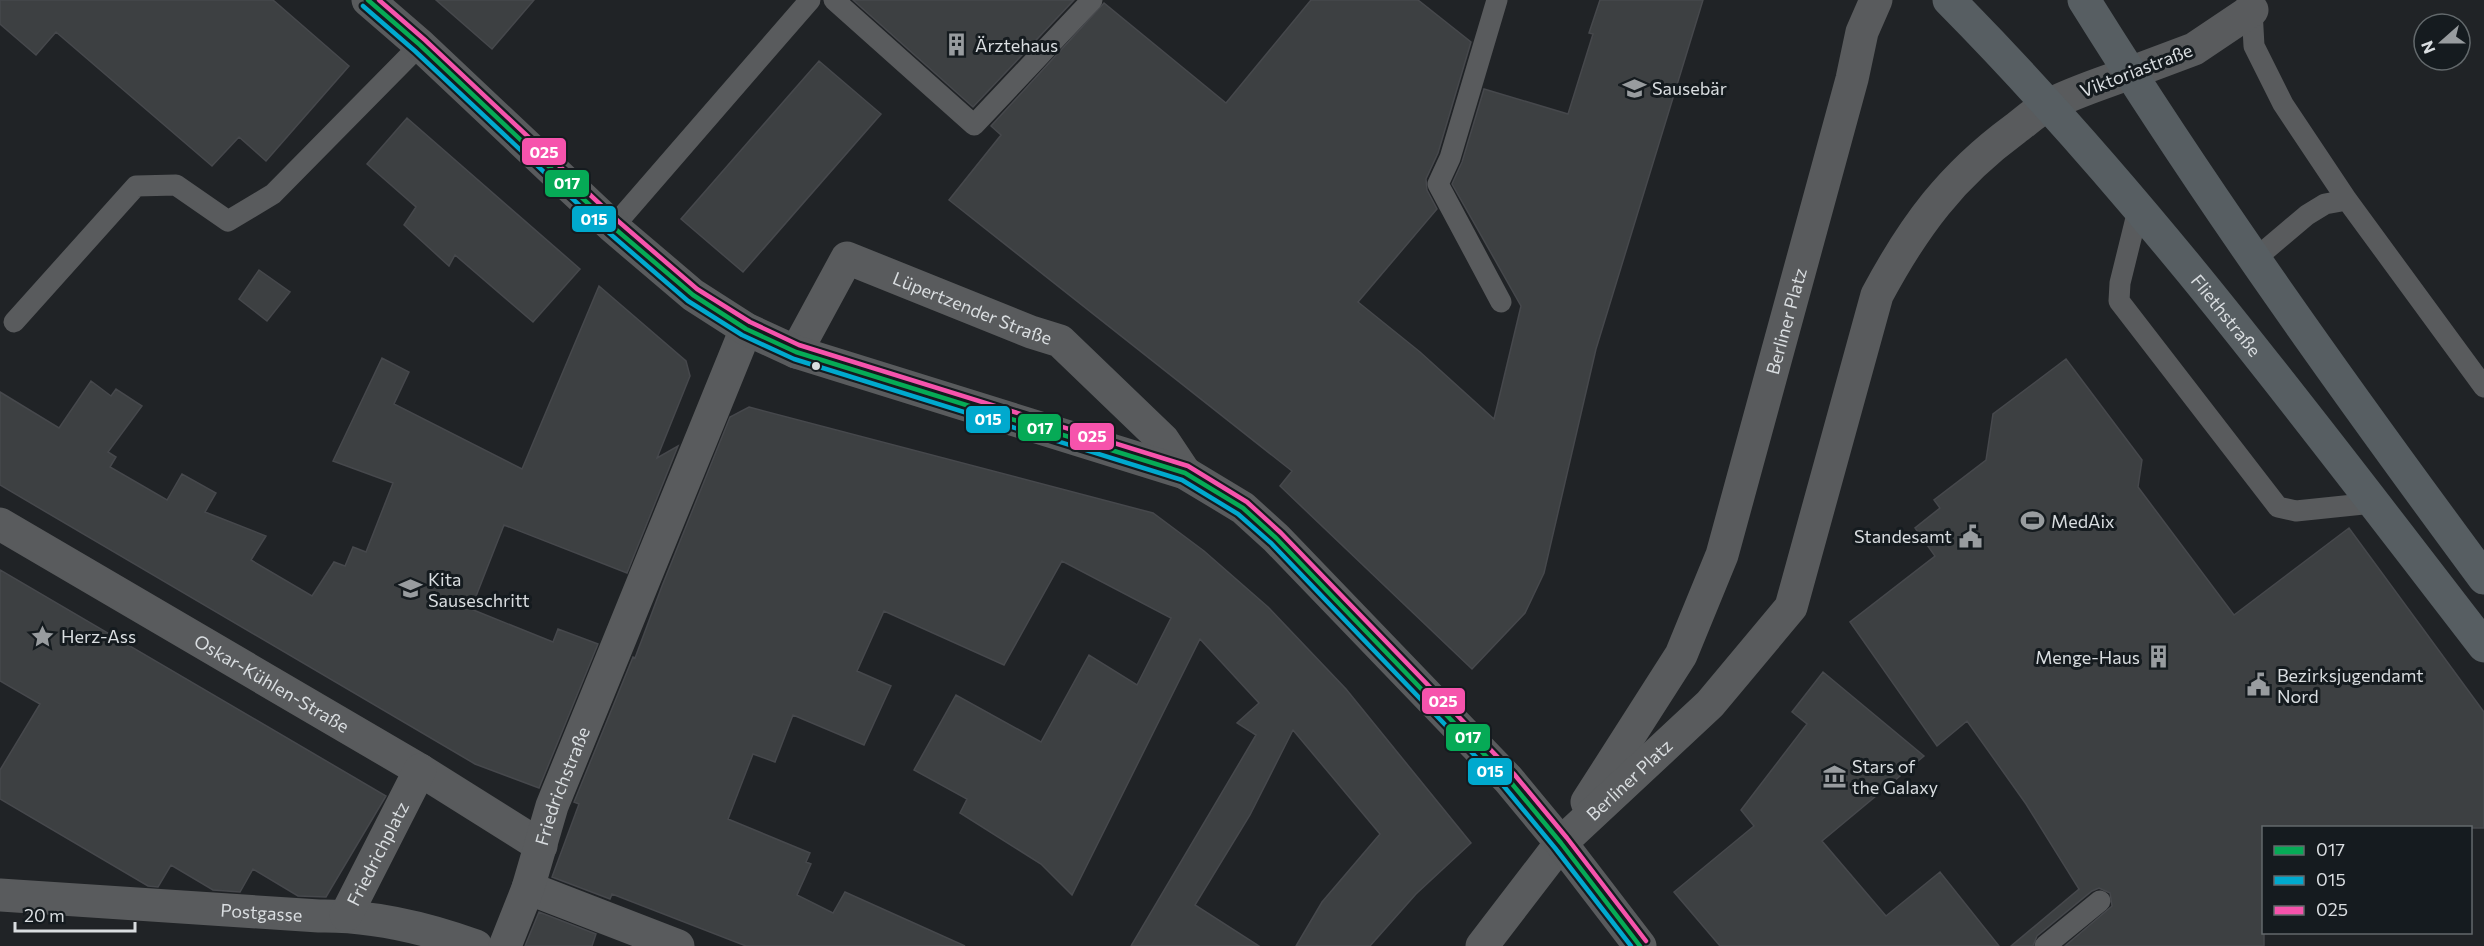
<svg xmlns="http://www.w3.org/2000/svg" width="2484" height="946" viewBox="0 0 2484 946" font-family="Commissioner,sans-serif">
<rect width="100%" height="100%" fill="#202326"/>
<path fill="#3d4042" stroke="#46484c" stroke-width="1.5" d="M 0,0 L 273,0 L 349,66 L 266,161 L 239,137 L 212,166 L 56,32 L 36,55 L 0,24 Z
M 436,0 L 534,0 L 492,49 Z
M 853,0 L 1074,0 L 973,107 Z
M 1311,0 L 1418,0 L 1471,42 L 1438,153 L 1426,179 L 1427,190 L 1437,209 L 1358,302 L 1420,352 L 1494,419 L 1521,306 L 1452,184 L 1462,162 L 1484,89 L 1568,114 L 1593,34 L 1589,33 L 1600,0 L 1703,0 L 1596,349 L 1544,573 L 1525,613 L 1472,669 L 1280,486 L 1292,471 L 949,200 L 1001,135 L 991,126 L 1104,3 L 1226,103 Z
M 819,61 L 881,114 L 743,272 L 681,219 Z
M 407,118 L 580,269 L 533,322 L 455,255 L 449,266 L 404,225 L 416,207 L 367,164 Z
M 259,270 L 290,292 L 267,321 L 239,299 Z
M 599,286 L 686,361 L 690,376 L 657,458 L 678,446 L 627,573 L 504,525 L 471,609 L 553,642 L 558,629 L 598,644 L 539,788 L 475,764 L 0,485 L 0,392 L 59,428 L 91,381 L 111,396 L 116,389 L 142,406 L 108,452 L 116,457 L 110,467 L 167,500 L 182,474 L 216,493 L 205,512 L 266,536 L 251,560 L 312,596 L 334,562 L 345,566 L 353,547 L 366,552 L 393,483 L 333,461 L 382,358 L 409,372 L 394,404 L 522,469 Z
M 2066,359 L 2142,460 L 2138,487 L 2234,615 L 2349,528 L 2484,712 L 2484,828 L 2264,828 L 2264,946 L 2065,946 L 2112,906 L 2110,893 L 2099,888 L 2092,891 L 2037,936 L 2033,946 L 2011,946 L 2079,889 L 2026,804 L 1967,721 L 1937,746 L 1850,622 L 1935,556 L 1915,528 L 1940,508 L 1934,500 L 1986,460 L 1993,414 Z
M 749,407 L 1153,513 L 1204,551 L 1268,607 L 1346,689 L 1471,843 L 1416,894 L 1370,946 L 1296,946 L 1322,902 L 1380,834 L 1293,730 L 1250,815 L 1195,905 L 1259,946 L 1131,946 L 1256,735 L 1237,723 L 1259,703 L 1200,639 L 1072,895 L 1041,864 L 960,813 L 967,799 L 914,770 L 956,695 L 1041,742 L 1089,655 L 1137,685 L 1171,618 L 1062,561 L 1004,665 L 884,611 L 857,671 L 891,686 L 864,745 L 793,715 L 775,762 L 753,754 L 728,819 L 810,853 L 806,862 L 811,864 L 797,895 L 833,913 L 845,892 L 965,946 L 746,946 L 612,894 L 610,899 L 552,877 L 579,804 L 574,802 L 633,657 L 635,658 L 662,586 L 730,417 Z
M 0,570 L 386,796 L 326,897 L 298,896 L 253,869 L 240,892 L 213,890 L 171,865 L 158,887 L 148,886 L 0,799 L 0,770 L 40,704 L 0,681 Z
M 1823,672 L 1924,756 L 1822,841 L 1886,916 L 1940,872 L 1999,946 L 1720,946 L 1674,892 L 1754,826 L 1741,810 L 1807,724 L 1792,712 Z
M 539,912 L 596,934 L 592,946 L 525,946 Z"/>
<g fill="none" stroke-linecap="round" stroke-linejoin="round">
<path stroke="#595b5d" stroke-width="21" d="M 834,0 L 974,125 L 1092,0
M 1497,0 L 1450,158 L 1438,184 L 1501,302
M 2247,2 L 2252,10 L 2254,46 L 2283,104 L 2347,200 L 2484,387
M 2139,206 L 2120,283 L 2119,301 L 2278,507 L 2296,511 L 2373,503
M 613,227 L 810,0
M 2255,259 L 2307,215 L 2325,204 L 2347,200
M 14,322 L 136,186 L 176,185 L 228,221 L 273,194 L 420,45
M 2045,946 L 2100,901"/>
<g stroke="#595b5d" stroke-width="33">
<path d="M 2130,73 L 2194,49 L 2252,10"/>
<path id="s1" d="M 796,352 L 847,258 L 1031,332 L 1060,341 L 1163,440 L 1185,473"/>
<path id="s2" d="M 0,524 L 420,770 L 541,846"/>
<path d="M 528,888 L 678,946"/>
<path id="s3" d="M 0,895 L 319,916 C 372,915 426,928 476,946"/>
<path id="s4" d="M 346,915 L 420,770"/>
<path id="s5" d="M 505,946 L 528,888 L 552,806 L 746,329"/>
<path d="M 1482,946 L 1561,843"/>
</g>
<g stroke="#595b5d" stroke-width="33">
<path d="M 368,0 L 420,45 L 613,227 L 693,295 L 746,329 L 796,352 L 1185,473 L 1243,508 L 1276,538 L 1508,779 L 1561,843 L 1640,946"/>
<path id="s6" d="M 1587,802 L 1681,655 L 1722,555 L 1852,79 L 1862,32 L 1876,0"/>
<path id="s7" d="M 1561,843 L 1710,704 L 1791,607 L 1877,295 C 1914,226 1951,176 2015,129 C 2026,121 2037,110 2049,105 C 2074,92 2103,83 2130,73"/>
</g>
<g stroke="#575e62" stroke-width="33">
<path id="s8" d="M 1949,0 C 2146,199 2313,425 2484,646"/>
<path d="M 2084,0 C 2208,199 2345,390 2484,578"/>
</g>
<defs>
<path id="bus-1" d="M 368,0 L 420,45 L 613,227 L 693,295 L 746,329 L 796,352 L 1185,473 L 1243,508 L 1276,538 L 1508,779 L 1561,843 L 1640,946"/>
<path id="bus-2" d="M 363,6 L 415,51 L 608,232 L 688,301 L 742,335 L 794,359 L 1182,480 L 1238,514 L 1271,543 L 1502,784 L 1555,848 L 1631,946"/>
<path id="bus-3" d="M 379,0 L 425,40 L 618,221 L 697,289 L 750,322 L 799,345 L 1188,466 L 1247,502 L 1281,533 L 1514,774 L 1567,838 L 1646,941"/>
</defs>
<use href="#bus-1" stroke="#151b1f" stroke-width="9"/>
<use href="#bus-2" stroke="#151b1f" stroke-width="9"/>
<use href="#bus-3" stroke="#151b1f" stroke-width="9"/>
<use href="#bus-1" stroke="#06aa56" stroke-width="4.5"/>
<use href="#bus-2" stroke="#00a9ce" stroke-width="4.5"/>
<use href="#bus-3" stroke="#f653ac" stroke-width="4.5"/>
</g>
<defs>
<symbol id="building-bare" viewBox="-9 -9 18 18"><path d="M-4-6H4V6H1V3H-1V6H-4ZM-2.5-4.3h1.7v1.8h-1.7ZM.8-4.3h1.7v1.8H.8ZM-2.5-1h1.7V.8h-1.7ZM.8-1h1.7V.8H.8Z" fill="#989c9f" stroke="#151b1f" stroke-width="2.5" paint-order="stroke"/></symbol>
<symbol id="school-bare" viewBox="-9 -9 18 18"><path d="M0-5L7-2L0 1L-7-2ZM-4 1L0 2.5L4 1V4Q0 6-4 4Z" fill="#989c9f" stroke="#151b1f" stroke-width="2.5" paint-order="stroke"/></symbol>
<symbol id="stadium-bare" viewBox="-9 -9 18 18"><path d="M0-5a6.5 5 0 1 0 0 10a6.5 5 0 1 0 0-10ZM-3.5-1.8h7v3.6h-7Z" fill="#989c9f" stroke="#151b1f" stroke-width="2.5" paint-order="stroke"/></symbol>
<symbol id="civic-bare" viewBox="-9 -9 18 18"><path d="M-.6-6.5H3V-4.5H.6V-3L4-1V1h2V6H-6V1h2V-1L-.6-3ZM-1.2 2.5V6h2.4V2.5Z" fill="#989c9f" stroke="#151b1f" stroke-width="2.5" paint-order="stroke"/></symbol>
<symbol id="sight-bare" viewBox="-9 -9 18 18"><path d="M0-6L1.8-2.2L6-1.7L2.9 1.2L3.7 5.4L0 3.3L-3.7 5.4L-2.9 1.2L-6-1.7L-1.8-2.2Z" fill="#989c9f" stroke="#151b1f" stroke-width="2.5" paint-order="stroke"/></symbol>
<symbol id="museum-bare" viewBox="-9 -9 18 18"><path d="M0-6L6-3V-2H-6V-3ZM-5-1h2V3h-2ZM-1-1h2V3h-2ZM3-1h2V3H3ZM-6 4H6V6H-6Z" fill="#989c9f" stroke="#151b1f" stroke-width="2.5" paint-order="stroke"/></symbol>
</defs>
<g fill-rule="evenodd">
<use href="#building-bare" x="940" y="28" width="33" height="33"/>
<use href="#school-bare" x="1618" y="72" width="33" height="33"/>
<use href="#stadium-bare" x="2016" y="504" width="33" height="33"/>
<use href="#civic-bare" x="1954" y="520" width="33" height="33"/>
<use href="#school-bare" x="394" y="572" width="33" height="33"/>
<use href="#sight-bare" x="26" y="620" width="33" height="33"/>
<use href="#building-bare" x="2142" y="640" width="33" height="33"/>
<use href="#civic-bare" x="2242" y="668" width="33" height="33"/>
<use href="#museum-bare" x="1818" y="760" width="33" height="33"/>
</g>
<circle fill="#d9dde0" stroke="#151b1f" stroke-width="2" cx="816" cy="366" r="5"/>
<g text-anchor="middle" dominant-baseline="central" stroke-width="6" stroke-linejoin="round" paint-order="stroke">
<g font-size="18" fill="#d9dde0" stroke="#151b1f" text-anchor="start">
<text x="975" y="45">Ärztehaus</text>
<text x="1652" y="88">Sausebär</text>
<text x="2051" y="521">MedAix</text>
<text x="1952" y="536" text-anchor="end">Standesamt</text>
<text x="428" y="579">Kita<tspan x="428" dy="21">Sauseschritt</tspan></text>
<text x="61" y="636">Herz-Ass</text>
<text x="2140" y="657" text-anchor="end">Menge-Haus</text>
<text x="2277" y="675">Bezirksjugendamt<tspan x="2277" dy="21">Nord</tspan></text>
<text x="1852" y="766">Stars of<tspan x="1852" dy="21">the Galaxy</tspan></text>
</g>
<g font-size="18" fill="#d9dde0" stroke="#151b1f">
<text transform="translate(2136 70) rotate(-21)">Viktoriastraße</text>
<text stroke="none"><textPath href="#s1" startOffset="242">Lüpertzender Straße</textPath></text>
<text stroke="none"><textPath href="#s8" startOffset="420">Fliethstraße</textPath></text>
<text stroke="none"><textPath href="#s6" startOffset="525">Berliner Platz</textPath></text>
<text stroke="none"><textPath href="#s2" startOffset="315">Oskar-Kühlen-Straße</textPath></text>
<text stroke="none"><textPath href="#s7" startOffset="93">Berliner Platz</textPath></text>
<text stroke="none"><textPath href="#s5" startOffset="170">Friedrichstraße</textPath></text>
<text stroke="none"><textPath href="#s4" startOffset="69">Friedrichplatz</textPath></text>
<text stroke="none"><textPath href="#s3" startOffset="262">Postgasse</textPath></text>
</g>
</g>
<g stroke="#151b1f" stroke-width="2">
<rect x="521" y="137" width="46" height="29" rx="6" fill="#f653ac"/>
<rect x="544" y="169" width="46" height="29" rx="6" fill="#06aa56"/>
<rect x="571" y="205" width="46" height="28" rx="6" fill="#00a9ce"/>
<rect x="965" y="405" width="46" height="29" rx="6" fill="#00a9ce"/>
<rect x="1017" y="413" width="45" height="29" rx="6" fill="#06aa56"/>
<rect x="1069" y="422" width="46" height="29" rx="6" fill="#f653ac"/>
<rect x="1421" y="687" width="45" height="28" rx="6" fill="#f653ac"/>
<rect x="1445" y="723" width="46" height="29" rx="6" fill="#06aa56"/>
<rect x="1467" y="757" width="46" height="29" rx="6" fill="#00a9ce"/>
</g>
<g font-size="16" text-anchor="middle" font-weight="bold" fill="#fff">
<text x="544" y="158">025</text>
<text x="567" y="189">017</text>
<text x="594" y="225">015</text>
<text x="988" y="425">015</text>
<text x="1040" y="434">017</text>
<text x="1092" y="442">025</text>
<text x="1443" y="707">025</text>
<text x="1468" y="743">017</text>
<text x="1490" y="777">015</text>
</g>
<rect x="2262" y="826" width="210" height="108" fill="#151b1f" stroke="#63696c" stroke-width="1.5"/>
<rect x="2274" y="846" width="30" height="9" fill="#06aa56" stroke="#63696c" stroke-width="1.5"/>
<text x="2316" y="856" font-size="18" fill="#d9dde0">017</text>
<rect x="2274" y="876" width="30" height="9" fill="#00a9ce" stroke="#63696c" stroke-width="1.5"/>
<text x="2316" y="886" font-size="18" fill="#d9dde0">015</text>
<rect x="2274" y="906" width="30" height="9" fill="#f653ac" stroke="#63696c" stroke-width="1.5"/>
<text x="2316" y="916" font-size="18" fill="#d9dde0">025</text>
<g transform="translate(2442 42) rotate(249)"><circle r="28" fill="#151b1f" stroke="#63696c" stroke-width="1.5"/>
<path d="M0-4.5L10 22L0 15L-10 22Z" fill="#989c9f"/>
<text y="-9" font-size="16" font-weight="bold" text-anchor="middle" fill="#d9dde0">N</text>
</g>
<path d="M15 922v9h120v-9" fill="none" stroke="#d9dde0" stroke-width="3"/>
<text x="24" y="922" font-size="18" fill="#d9dde0" stroke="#151b1f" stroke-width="4.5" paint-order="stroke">20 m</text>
</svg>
